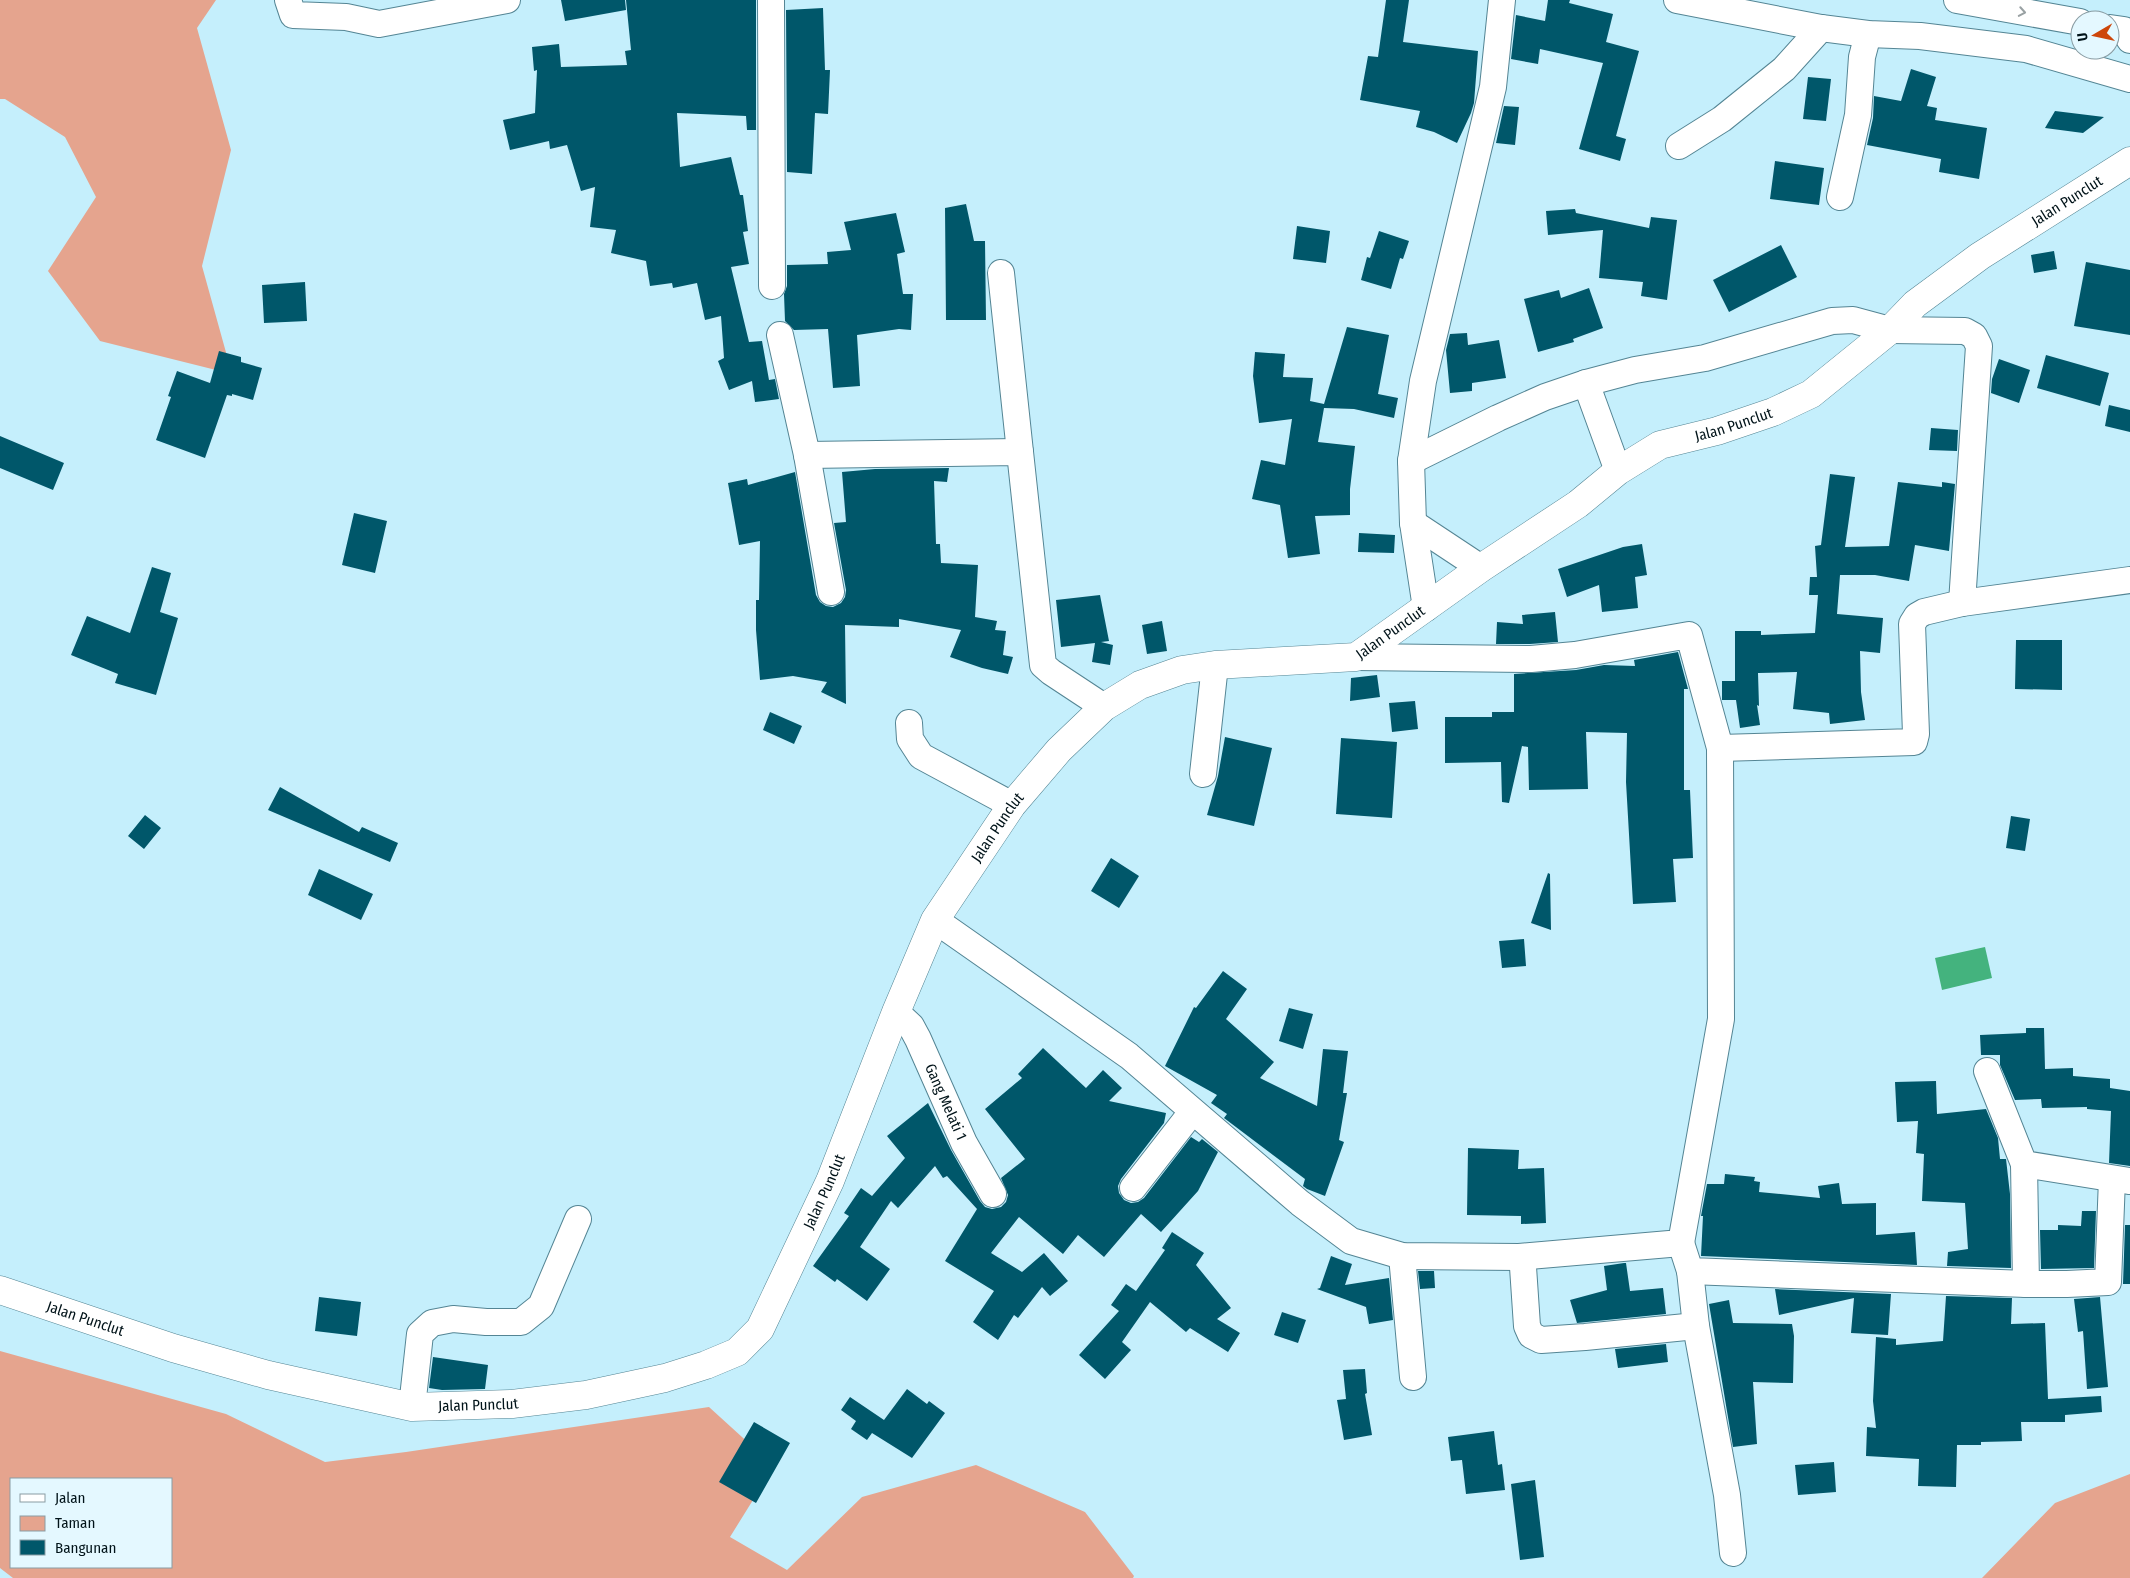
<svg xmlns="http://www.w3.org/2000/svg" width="2130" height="1578" viewBox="0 0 2130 1578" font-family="'Fira Sans Condensed',sans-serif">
<rect width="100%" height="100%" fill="#c5effc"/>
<path fill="#e5a48e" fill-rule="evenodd" d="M 0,0 L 216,0 L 197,28 L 231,150 L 202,266 L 232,374 L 100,341 L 48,271 L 96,197 L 65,137 L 5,99 L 0,99 Z
M 0,1351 L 226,1414 L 325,1462 L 406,1452 L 709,1407 L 774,1466 L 730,1537 L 787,1570 L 862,1497 L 976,1465 L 1085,1512 L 1134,1576 L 1133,1578 L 13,1578 L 0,1568 ZM 11,1479 L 171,1479 L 171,1567 L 11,1567 Z
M 2130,1474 L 2130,1578 L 1982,1578 L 2055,1503 Z"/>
<path fill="#44b37e" d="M 1985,947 L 1992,978 L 1942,990 L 1935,958 Z"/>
<path fill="#00576a" d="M 561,0 L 625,0 L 626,10 L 565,21 Z
M 626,0 L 756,0 L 756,130 L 747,130 L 746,116 L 677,113 L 680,167 L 731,157 L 740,195 L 743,195 L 748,231 L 743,232 L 749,264 L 731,267 L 749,342 L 762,341 L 769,380 L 775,379 L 779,399 L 755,402 L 752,381 L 729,390 L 718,361 L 724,358 L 721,316 L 705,320 L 697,283 L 673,288 L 672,283 L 650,286 L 646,261 L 611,253 L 616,230 L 590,227 L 595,187 L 581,191 L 567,145 L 550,149 L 549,141 L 510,150 L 503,120 L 535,113 L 537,70 L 534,71 L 532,47 L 559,44 L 561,67 L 627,65 L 625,51 L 631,50 Z
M 1386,0 L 1409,0 L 1403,42 L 1478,51 L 1474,103 L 1471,113 L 1457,143 L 1434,132 L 1416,127 L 1420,111 L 1360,100 L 1368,56 L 1378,57 Z
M 1548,0 L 1570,0 L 1569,3 L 1613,14 L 1606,42 L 1639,51 L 1616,136 L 1626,139 L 1620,161 L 1579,149 L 1603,63 L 1540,49 L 1538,64 L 1511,59 L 1516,15 L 1545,21 Z
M 823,8 L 825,70 L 830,70 L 828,114 L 815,113 L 812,174 L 787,172 L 786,10 Z
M 1911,69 L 1936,77 L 1927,106 L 1937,108 L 1935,120 L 1987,128 L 1979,179 L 1939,172 L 1941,159 L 1867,145 L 1873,118 L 1874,96 L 1901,101 Z
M 1808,77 L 1831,79 L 1826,121 L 1803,119 Z
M 1504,106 L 1519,107 L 1515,145 L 1496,143 Z
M 2055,111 L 2104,117 L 2083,133 L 2045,128 Z
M 1775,161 L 1824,168 L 1819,205 L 1770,199 Z
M 966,204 L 974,241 L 985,241 L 986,320 L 946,320 L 945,208 Z
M 1575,209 L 1576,213 L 1649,228 L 1651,217 L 1677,220 L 1667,300 L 1641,296 L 1643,282 L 1599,278 L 1603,230 L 1548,235 L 1546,211 Z
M 896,213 L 905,252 L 897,254 L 903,294 L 913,294 L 911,330 L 899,329 L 857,335 L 860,386 L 833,388 L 828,329 L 794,330 L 785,321 L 784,294 L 787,286 L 787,265 L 828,264 L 827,252 L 851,250 L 844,222 Z
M 1297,226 L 1330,231 L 1326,263 L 1293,259 Z
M 1379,231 L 1409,241 L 1403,259 L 1400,258 L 1391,289 L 1361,280 L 1367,257 L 1370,258 Z
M 1781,245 L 1797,277 L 1729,312 L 1713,280 Z
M 2054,251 L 2057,269 L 2034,273 L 2031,255 Z
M 2086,262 L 2130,270 L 2130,335 L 2074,326 Z
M 305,282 L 307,321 L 264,323 L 262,285 Z
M 1589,288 L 1603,328 L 1573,339 L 1574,342 L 1538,352 L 1524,299 L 1559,290 L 1561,298 Z
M 1347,327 L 1389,335 L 1378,394 L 1398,398 L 1394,418 L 1354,409 L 1324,408 L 1318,442 L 1355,446 L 1350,489 L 1350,515 L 1315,516 L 1320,554 L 1288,558 L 1280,505 L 1252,499 L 1261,460 L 1285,465 L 1292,419 L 1259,423 L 1253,376 L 1255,352 L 1285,354 L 1283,377 L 1313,378 L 1310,401 L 1324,404 Z
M 1467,333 L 1468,345 L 1499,340 L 1506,378 L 1472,383 L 1472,391 L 1450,393 L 1446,350 L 1450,334 Z
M 219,351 L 241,357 L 241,362 L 262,368 L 253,400 L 232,394 L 232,396 L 227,395 L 205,458 L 156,440 L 171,397 L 168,396 L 177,371 L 210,383 Z
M 2046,355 L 2109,373 L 2100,406 L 2037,388 Z
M 1999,359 L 2030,370 L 2019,403 L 1991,393 L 1992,379 Z
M 2109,405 L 2130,410 L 2130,432 L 2105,426 Z
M 1931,428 L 1958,430 L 1957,451 L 1929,450 Z
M 0,436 L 64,463 L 53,490 L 0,468 Z
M 949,468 L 947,482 L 934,481 L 936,544 L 940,544 L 941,563 L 978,565 L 975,617 L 997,621 L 995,630 L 1006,631 L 1003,655 L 1013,657 L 1008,674 L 982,668 L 950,657 L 961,630 L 899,619 L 899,627 L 845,625 L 846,704 L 821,692 L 827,682 L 793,676 L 760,680 L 756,630 L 756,600 L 759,600 L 760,541 L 739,545 L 728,483 L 747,479 L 748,485 L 795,472 L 816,595 L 820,602 L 826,606 L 833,607 L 841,603 L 845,597 L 846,590 L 834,523 L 846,522 L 842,472 L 875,469 Z
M 1830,474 L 1855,477 L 1845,547 L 1889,546 L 1898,482 L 1942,487 L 1942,482 L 1955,484 L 1949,551 L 1915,545 L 1909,581 L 1875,575 L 1840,575 L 1837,614 L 1883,618 L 1880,653 L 1860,651 L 1861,692 L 1865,720 L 1830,724 L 1829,713 L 1793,709 L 1797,672 L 1758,673 L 1759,706 L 1757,705 L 1760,725 L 1740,728 L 1736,700 L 1722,700 L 1722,681 L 1735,681 L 1735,631 L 1761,631 L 1761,635 L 1815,633 L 1818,595 L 1809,595 L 1810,577 L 1817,577 L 1815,546 L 1821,545 Z
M 354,513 L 387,521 L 375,573 L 342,565 Z
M 1359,533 L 1395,535 L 1394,553 L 1358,552 Z
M 1642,544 L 1647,575 L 1635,577 L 1638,608 L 1602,612 L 1599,585 L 1567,597 L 1558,569 L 1623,547 Z
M 152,567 L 171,573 L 160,612 L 178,618 L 156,695 L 115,683 L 118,674 L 71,655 L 87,616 L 130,633 Z
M 1100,595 L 1109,641 L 1101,642 L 1113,645 L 1110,665 L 1092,662 L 1095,643 L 1061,647 L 1056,600 Z
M 1555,612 L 1558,642 L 1530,644 L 1496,644 L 1497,622 L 1523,624 L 1522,615 Z
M 1162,621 L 1167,651 L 1147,654 L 1142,625 Z
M 2016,640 L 2062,640 L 2062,690 L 2015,689 Z
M 1678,652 L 1688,689 L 1684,689 L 1684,790 L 1690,790 L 1693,858 L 1673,859 L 1676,902 L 1633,904 L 1626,782 L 1627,733 L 1586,732 L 1588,789 L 1529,790 L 1528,747 L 1522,746 L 1509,803 L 1502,802 L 1501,762 L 1445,763 L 1445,717 L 1492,717 L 1492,712 L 1514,712 L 1514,674 L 1576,670 L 1604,665 L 1635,666 L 1634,660 Z
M 1377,675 L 1380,697 L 1350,701 L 1351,678 Z
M 1415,701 L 1418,729 L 1392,732 L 1389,703 Z
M 770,712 L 802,726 L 794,744 L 763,730 Z
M 1225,737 L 1272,748 L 1254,826 L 1207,815 L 1218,776 Z
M 1341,738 L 1397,742 L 1392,818 L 1336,814 Z
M 280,787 L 359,832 L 362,827 L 398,843 L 390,862 L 268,810 Z
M 145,815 L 161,828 L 144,849 L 128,836 Z
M 2011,816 L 2030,819 L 2025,851 L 2006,848 Z
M 1111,858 L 1139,876 L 1119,908 L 1091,891 Z
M 319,869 L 373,894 L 361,920 L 308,895 Z
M 1548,873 L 1550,874 L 1551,930 L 1531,923 Z
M 1524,939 L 1526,966 L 1502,968 L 1499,941 Z
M 1223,971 L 1247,989 L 1226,1019 L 1274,1062 L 1260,1078 L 1317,1106 L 1323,1049 L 1348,1051 L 1343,1093 L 1347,1093 L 1339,1140 L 1344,1142 L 1325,1196 L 1307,1189 L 1303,1186 L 1305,1179 L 1224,1118 L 1227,1114 L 1211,1103 L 1217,1095 L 1165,1066 L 1194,1007 L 1196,1008 Z
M 1289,1008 L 1313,1014 L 1303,1049 L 1279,1041 Z
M 2026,1028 L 2044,1028 L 2045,1069 L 2073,1068 L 2073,1076 L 2110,1079 L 2110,1088 L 2130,1091 L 2130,1166 L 2109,1163 L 2111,1111 L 2087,1109 L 2087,1107 L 2042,1108 L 2041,1099 L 2015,1100 L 2000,1065 L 2000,1055 L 1981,1055 L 1980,1035 L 2026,1033 Z
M 1043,1048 L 1086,1088 L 1103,1070 L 1122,1088 L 1109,1101 L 1166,1113 L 1164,1123 L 1121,1179 L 1118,1186 L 1119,1193 L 1124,1200 L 1131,1203 L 1138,1202 L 1144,1198 L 1191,1137 L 1199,1142 L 1202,1139 L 1218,1152 L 1198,1191 L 1161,1232 L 1141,1214 L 1104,1257 L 1078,1235 L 1063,1254 L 1019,1217 L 991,1253 L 1022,1272 L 1044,1253 L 1068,1281 L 1050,1296 L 1042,1287 L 1018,1318 L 1014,1315 L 998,1340 L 973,1322 L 994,1291 L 945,1261 L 977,1209 L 947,1176 L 943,1178 L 935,1166 L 898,1208 L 891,1201 L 860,1247 L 890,1269 L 867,1301 L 837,1279 L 835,1282 L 813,1266 L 849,1216 L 844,1213 L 861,1188 L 872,1196 L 905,1158 L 887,1136 L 928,1103 L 951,1150 L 980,1201 L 985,1207 L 992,1209 L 1001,1207 L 1006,1202 L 1008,1195 L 1001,1178 L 1025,1159 L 985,1109 L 1022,1078 L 1018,1074 Z
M 1936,1081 L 1937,1114 L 1986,1109 L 1998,1138 L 2000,1159 L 2006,1159 L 2010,1194 L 2011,1268 L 1947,1266 L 1948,1252 L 1968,1249 L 1965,1203 L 1922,1201 L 1924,1154 L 1916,1153 L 1918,1121 L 1897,1122 L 1895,1082 Z
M 1468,1148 L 1519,1150 L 1518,1169 L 1544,1168 L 1546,1223 L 1521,1224 L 1521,1216 L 1467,1215 Z
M 1725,1174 L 1755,1177 L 1754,1181 L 1760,1182 L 1759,1192 L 1820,1198 L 1818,1186 L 1839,1183 L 1842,1204 L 1876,1203 L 1876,1235 L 1915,1232 L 1917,1265 L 1701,1256 L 1703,1216 L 1701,1216 L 1707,1184 L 1724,1184 Z
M 2082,1211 L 2096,1211 L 2094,1268 L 2041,1269 L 2040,1230 L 2058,1230 L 2058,1225 L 2081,1226 Z
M 2125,1225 L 2130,1225 L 2130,1284 L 2123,1284 Z
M 1172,1232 L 1204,1253 L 1196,1265 L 1231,1308 L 1217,1319 L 1240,1333 L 1228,1352 L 1190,1328 L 1186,1332 L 1150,1302 L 1122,1342 L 1131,1350 L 1105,1379 L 1079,1355 L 1119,1311 L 1111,1305 L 1126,1284 L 1136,1291 L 1165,1250 L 1162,1248 Z
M 1331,1256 L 1352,1264 L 1345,1285 L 1389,1278 L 1393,1320 L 1369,1324 L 1366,1307 L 1317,1289 L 1320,1288 Z
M 1624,1263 L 1626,1263 L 1630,1291 L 1663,1288 L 1666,1314 L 1577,1323 L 1570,1300 L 1607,1290 L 1604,1266 Z
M 1418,1271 L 1434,1271 L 1435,1288 L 1420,1289 Z
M 1775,1289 L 1891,1294 L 1888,1335 L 1851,1333 L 1854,1298 L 1779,1315 Z
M 1946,1296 L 2012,1298 L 2011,1324 L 2045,1323 L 2048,1399 L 2101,1396 L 2102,1412 L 2065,1415 L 2065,1422 L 2021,1422 L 2022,1441 L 1981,1442 L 1981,1445 L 1957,1445 L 1956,1487 L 1918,1486 L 1919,1459 L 1866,1456 L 1867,1427 L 1876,1428 L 1873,1401 L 1876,1337 L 1896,1339 L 1896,1345 L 1943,1341 Z
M 319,1297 L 361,1302 L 357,1336 L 315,1331 Z
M 2100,1297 L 2108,1387 L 2087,1389 L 2083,1331 L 2078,1332 L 2074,1299 Z
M 1729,1300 L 1733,1323 L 1792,1324 L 1794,1336 L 1793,1383 L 1753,1382 L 1757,1444 L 1733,1447 L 1709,1304 Z
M 1282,1312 L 1306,1320 L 1298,1343 L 1274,1335 Z
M 1666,1344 L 1668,1362 L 1618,1368 L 1615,1349 Z
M 433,1357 L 488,1365 L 485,1389 L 442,1390 L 429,1388 Z
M 1365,1369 L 1367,1393 L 1365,1394 L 1372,1435 L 1344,1440 L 1337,1400 L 1346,1399 L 1343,1370 Z
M 907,1389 L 927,1404 L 929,1401 L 945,1413 L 912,1458 L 872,1433 L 867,1440 L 851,1429 L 856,1421 L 841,1410 L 850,1397 L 884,1420 Z
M 754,1422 L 790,1443 L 756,1503 L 719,1482 Z
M 1494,1431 L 1498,1465 L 1502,1464 L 1505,1490 L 1466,1494 L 1462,1460 L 1451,1461 L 1448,1437 Z
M 1834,1462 L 1836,1492 L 1798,1495 L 1795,1465 Z
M 1535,1480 L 1544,1557 L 1520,1560 L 1511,1484 Z"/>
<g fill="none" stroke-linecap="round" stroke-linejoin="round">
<defs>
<g id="minor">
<path d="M 288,0 L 293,15 L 346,17 L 379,24 L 507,0"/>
<path d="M 771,0 L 772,286"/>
<path d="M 1677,0 L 1821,28 L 1868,34 L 1920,36 L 2026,49 L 2130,79"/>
<path d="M 1957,0 L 2080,22"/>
<path d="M 2110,28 L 2124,30 L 2130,40"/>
<path d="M 1679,146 L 1722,119 L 1784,69 L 1821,28"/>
<path d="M 1840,197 L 1858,115 L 1862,57 L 1868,34"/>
<path d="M 1001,273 L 1020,452"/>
<path d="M 780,335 L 807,455 L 831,592"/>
<path d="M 1586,383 L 1618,471"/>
<path d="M 807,455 L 1020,452 L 1043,665 L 1051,672 L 1104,707"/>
<path d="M 1411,461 L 1498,418 L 1545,397 L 1586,383 L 1635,370 L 1705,358 L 1832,321 L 1853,320 L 1890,330 L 1965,331 L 1974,336 L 1979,346 L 1962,603"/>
<path d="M 1413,523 L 1481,568"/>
<path d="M 1426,608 L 1413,523 L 1411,461 L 1423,381 L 1493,87 L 1502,0"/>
<path d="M 909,723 L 910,739 L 921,756 L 1012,805"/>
<path d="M 1720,748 L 1914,742 L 1916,734 L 1912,624 L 1917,616 L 1924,612 L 1962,603 L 2130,580"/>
<path d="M 1203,774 L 1215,665"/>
<path d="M 935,920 L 1129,1056 L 1300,1203 L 1351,1241 L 1402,1256 L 1519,1257 L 1681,1243 L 1721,1019 L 1720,748 L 1689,635 L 1575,655 L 1531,659 L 1356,657"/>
<path id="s1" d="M 896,1012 L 911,1026 L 918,1039 L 964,1143 L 993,1194"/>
<path d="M 1987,1071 L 2024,1164 L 2129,1181"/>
<path d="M 2024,1164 L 2026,1284"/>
<path d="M 1133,1188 L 1192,1112"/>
<path d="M 1681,1243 L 1690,1271 L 2026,1284 L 2067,1284 L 2108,1282 L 2112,1179"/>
<path d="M 1402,1256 L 1413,1377"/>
<path d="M 1519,1257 L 1523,1267 L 1527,1326 L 1531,1335 L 1541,1340 L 1585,1337 L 1696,1326"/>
<path d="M 1690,1271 L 1696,1326 L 1727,1495 L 1733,1553"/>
<path d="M 412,1407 L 420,1334 L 432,1323 L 453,1319 L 486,1322 L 521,1322 L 541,1306 L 578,1219"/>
</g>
<g id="major">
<path id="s2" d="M 0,1290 L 173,1348 L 268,1375 L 412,1407 L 512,1404 L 586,1395 L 665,1378 L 706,1365 L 737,1352 L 760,1329 L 830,1181 L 896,1012 L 935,920 L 1012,805 L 1059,750 L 1104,707 L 1140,685 L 1182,670 L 1215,665 L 1356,657 L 1481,568 L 1578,504 L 1618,471 L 1660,445 L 1717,431 L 1773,412 L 1811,394 L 1890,330 L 1915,304 L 1980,256 L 2130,161"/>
</g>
</defs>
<use href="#minor" stroke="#548594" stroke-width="28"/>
<use href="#major" stroke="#548594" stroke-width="29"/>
<use href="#minor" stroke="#fff" stroke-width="26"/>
<use href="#major" stroke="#fff" stroke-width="28"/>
</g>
<defs><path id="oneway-chevron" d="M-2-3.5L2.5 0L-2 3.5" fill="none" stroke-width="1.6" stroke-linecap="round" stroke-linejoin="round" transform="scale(1.25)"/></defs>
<use stroke="#99a1a3" href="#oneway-chevron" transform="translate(2022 12) rotate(10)"/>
<g text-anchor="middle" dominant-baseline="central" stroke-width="5" stroke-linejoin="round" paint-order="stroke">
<g font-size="15" fill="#011319" stroke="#e4f8ff">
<text stroke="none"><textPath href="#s2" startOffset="2625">Jalan Punclut</textPath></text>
<text stroke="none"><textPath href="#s2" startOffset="2220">Jalan Punclut</textPath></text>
<text stroke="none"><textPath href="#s2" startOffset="1815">Jalan Punclut</textPath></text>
<text stroke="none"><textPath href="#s2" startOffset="1350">Jalan Punclut</textPath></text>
<text stroke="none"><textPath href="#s1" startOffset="104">Gang Melati 1</textPath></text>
<text stroke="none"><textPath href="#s2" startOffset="945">Jalan Punclut</textPath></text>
<text stroke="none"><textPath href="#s2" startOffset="90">Jalan Punclut</textPath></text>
<text stroke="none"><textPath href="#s2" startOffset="495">Jalan Punclut</textPath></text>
</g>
</g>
<rect x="10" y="1478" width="162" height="90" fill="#e4f8ff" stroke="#899ca3"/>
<rect x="20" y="1494" width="25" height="8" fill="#ffffff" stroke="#899ca3"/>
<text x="55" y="1503" font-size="15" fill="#011319">Jalan</text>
<rect x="20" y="1516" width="25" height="15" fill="#e5a48e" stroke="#899ca3"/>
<text x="55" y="1528" font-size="15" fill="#011319">Taman</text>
<rect x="20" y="1540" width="25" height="15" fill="#00576a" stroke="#899ca3"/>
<text x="55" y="1553" font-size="15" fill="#011319">Bangunan</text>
<g transform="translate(2095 35) rotate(261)"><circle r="24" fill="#e4f8ff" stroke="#899ca3"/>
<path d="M0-4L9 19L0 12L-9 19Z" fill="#cd460a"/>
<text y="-8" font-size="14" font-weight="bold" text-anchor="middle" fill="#011319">U</text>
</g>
</svg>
